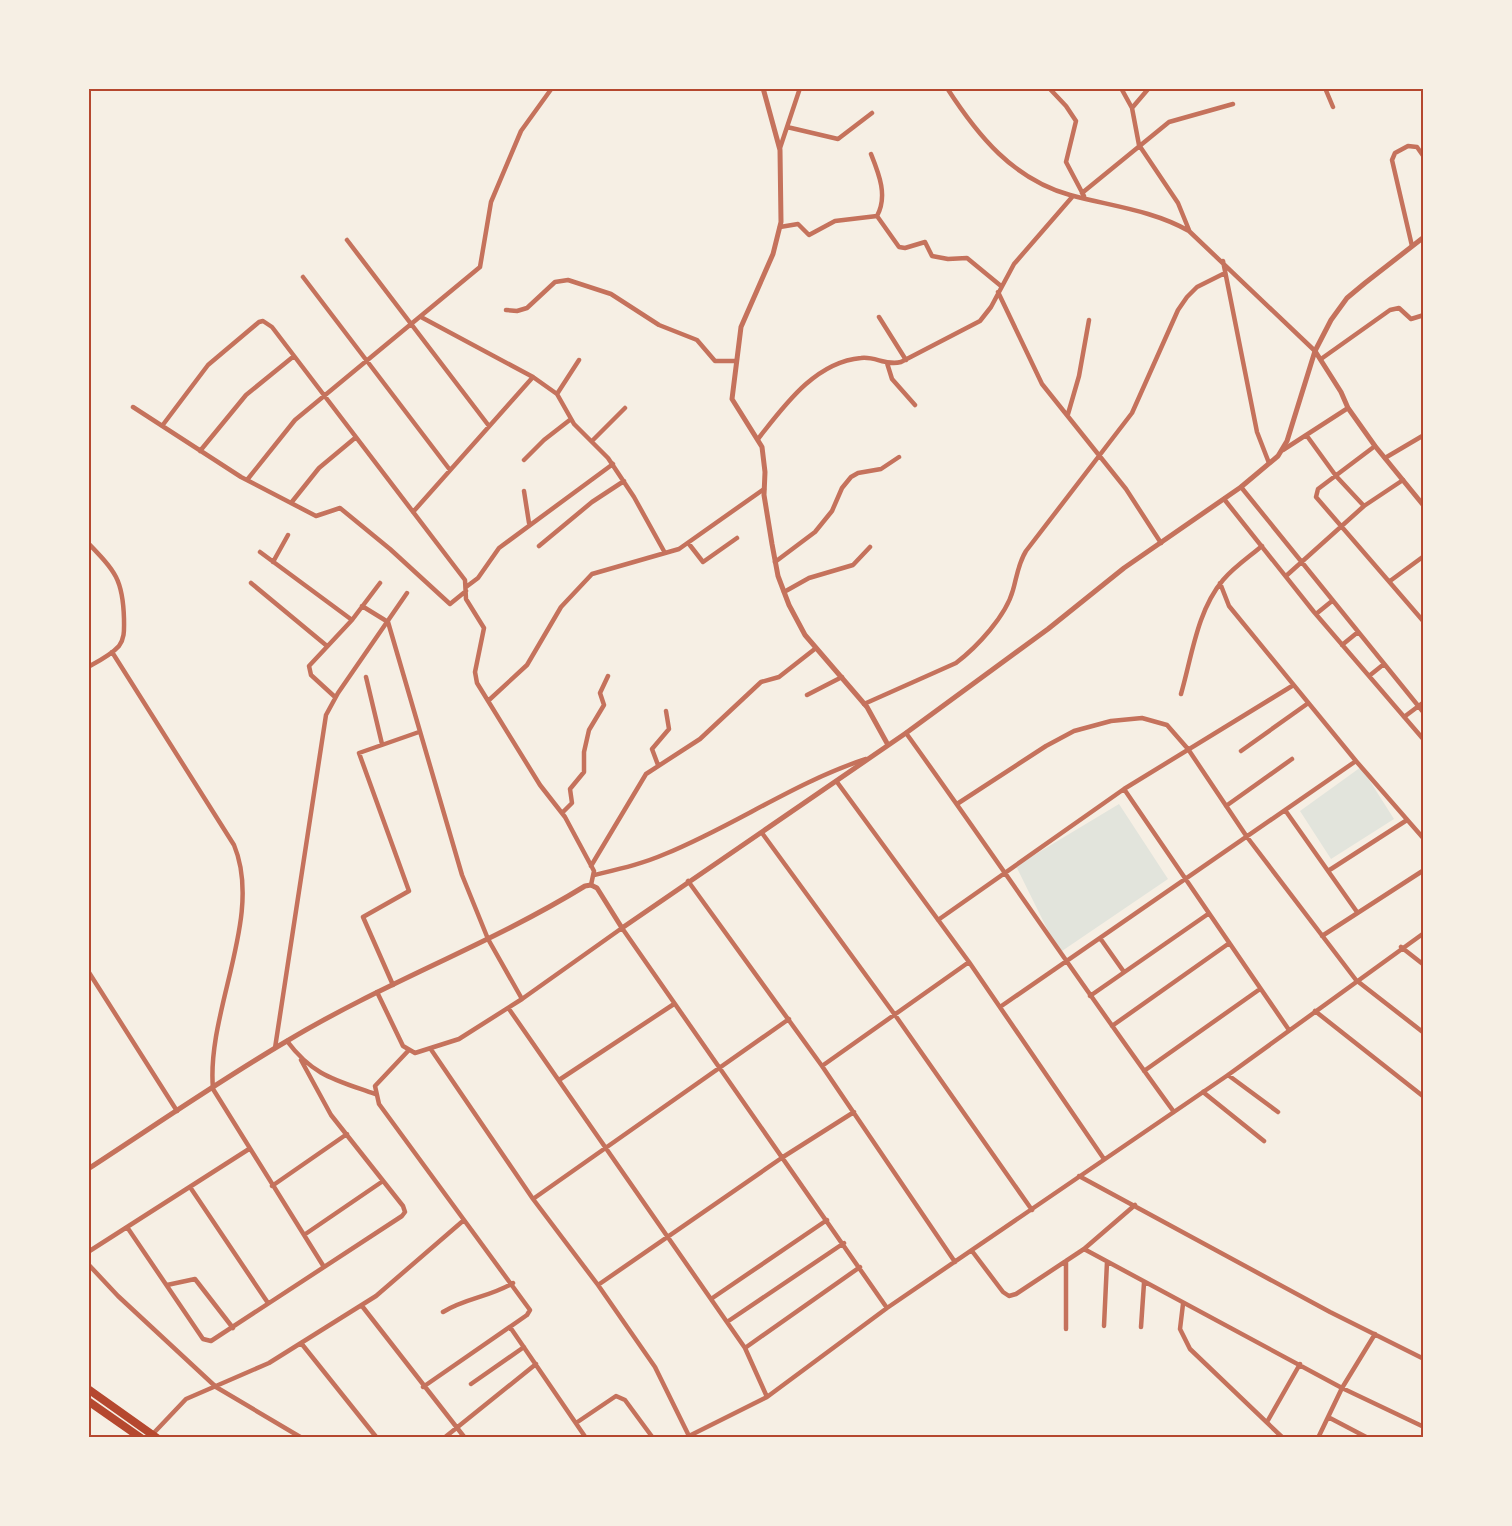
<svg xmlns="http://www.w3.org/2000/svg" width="1512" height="1526" viewBox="0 0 1512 1526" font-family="Mulish,sans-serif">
<rect width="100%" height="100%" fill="#f6efe4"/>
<path fill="#e2e4dc" d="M 1361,767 L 1394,819 L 1331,859 L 1300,811 Z
M 1119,804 L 1168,879 L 1059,953 L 1016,866 Z"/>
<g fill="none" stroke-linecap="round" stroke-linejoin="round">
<path stroke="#c5725c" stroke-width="4.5" d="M 947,88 C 978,136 1013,179 1070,195 C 1110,206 1152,210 1189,231 L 1315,351
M 1049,88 L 1066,106 L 1076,121 L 1066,162 L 1084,196
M 1121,88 L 1132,108 L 1139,145 L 1178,203 L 1189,230
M 1325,88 L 1333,107
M 1132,108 L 1149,88
M 787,127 L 838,139 L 872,113
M 780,148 L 800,88
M 871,154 C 879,174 888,196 877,216
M 1082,193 L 1169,122 L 1233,104
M 780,227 L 798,224 L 809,235 L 835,221 L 877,216 L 899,247 L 905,248 L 925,242 L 932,256 L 948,259 L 967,258 L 1001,286
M 347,240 L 489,426
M 1412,246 L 1392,160 L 1395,153 L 1408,146 L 1417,147 L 1424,157
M 1223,261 L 1257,432 L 1269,463
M 303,277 L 450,470
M 998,292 L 1042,384 L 1126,489 L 1161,543
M 506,310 L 517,311 L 527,308 L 555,282 L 568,280 L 611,294 L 659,325 L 697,340 L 715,361 L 735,361
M 421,317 L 533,377 L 557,394 L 574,424 L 608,458 L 634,497 L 665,553
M 879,317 L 906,360
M 1321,359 L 1390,310 L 1399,308 L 1411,319 L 1424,315
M 887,363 L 892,379 L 915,405
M 557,394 L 579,360
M 133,407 L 241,477 L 316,516 L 340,508 L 390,549 L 450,604 L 466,591
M 1068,414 L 1079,376 L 1089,320
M 162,426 L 208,365 L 259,322 L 263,321 L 272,327 L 465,580 L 466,599 L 484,628 L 475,672 L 477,683 L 540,785 L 565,817 L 594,871 L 591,885
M 1307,436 L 1336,476 L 1364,506
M 758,439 C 784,406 815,362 861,358 C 875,356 886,366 901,362 L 980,321 L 991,307 L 1014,264 L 1073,196
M 592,441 L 625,408
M 1375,446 L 1318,489 L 1316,497 L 1424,622
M 1283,450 L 1348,408
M 200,451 L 246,395 L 294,356
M 1385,458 L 1424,435
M 524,460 L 544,440 L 571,419
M 247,480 L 295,420 L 480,267 L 491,202 L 521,131 L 552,88
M 1241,487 L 1424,713
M 524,491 L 529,523
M 1224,499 L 1314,612 L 1424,740
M 291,503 L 319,468 L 355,438
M 413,512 L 533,377
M 88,543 C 115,571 123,579 124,619 C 124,629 125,638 119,646 C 111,655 99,661 88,667
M 689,544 L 703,562 L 737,538
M 539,546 L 592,502 L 624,481
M 260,552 L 352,620
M 273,562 L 288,535
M 775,562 L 815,532 L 832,511 L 842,488 L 851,477 L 858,473 L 881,469 L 899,457
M 1286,576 L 1364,506 L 1403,480
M 1390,581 L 1424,556
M 251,583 L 327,646
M 1220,583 L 1229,606 L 1356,761
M 466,587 L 478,578 L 499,548 L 613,464
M 784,592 L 809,578 L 853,565 L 870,547
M 362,606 L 388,622 L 462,875 L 488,939 L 522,999 L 622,928 L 887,1308 L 1228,1075 L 1424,933
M 1316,614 L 1332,601
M 1342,645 L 1358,632
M 112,652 L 234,845 C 264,917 206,1011 213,1089 L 324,1267
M 1369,676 L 1384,664
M 366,677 L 382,744
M 1181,694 C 1192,656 1197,611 1223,580 C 1234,567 1249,557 1262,546
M 807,695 L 842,677
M 335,697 L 311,675 L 309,666 L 352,620 L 380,583
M 488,701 L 527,665 L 561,607 L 592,574 L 679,549 L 764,489
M 864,704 L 956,663 C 977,647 1006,616 1013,590 C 1017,576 1018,564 1026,551 L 1132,413 L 1178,310 L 1187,297 L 1197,287 L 1225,273
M 1404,717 L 1424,702
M 906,733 C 996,858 1082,986 1174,1112
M 1241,751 L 1307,704
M 658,765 L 652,749 L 669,729 L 666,711
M 837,782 L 969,962 L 1104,1159
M 1124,789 L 1289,1030
M 957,804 L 1046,746 L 1074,731 L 1111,721 L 1142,718 L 1167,725 L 1188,749 L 1247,837 L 1356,980 L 1424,1033
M 1226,806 L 1292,759
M 1285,810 L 1357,912
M 562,813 L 572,803 L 570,789 L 584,772 L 584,752 L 589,730 L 604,705 L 600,693 L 608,676
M 762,833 L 895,1015 L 1032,1210
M 591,866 L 646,774 L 700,739 L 761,682 L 779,677 L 816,648
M 1328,871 L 1407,820
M 594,875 C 619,869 642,864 665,854 C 734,826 795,782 866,759
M 688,881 L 822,1066 L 955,1262
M 938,920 L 1124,789 L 1292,686
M 1322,936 L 1424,870
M 1100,938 L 1124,972
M 1401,947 L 1424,965
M 88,971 L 177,1111
M 393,985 L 363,917 L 409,891 L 359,753 L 419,732
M 377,992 L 403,1046 L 415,1053 L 459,1039 L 522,999
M 1090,996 L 1208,914
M 1000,1007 L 1356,761 L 1424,839
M 509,1009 L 745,1348 L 767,1397
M 1315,1011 L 1424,1097
M 1112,1026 L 1228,944
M 287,1041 C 313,1076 336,1080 375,1094
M 275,1048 L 326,715 L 338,693 L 407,593
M 430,1048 L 533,1199 L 598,1285 L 655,1367 L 689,1436 L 767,1397 L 887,1308
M 408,1051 L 375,1086 L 379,1104 L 530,1310 L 527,1315 L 423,1387
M 822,1066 L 969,962
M 1144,1071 L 1260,989
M 1228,1075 L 1278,1112
M 559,1080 L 674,1004
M 1203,1092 L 1264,1141
M 1079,1176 L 1330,1312 L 1424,1359
M 272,1186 L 347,1134
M 190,1187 L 268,1303
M 533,1199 L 789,1019
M 127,1227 L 203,1339 L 211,1341 L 402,1216 L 405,1212 L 403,1206 L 331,1115 L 301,1060
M 304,1235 L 383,1181
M 1084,1249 L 1342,1388 L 1424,1427
M 972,1251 L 1003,1292 L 1009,1296 L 1016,1294 L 1084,1249 L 1135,1205
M 88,1252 L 249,1149
M 1066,1261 L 1066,1329
M 88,1264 L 118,1296 L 216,1387 L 302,1438
M 167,1285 L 195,1279 L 233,1328
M 598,1285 L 783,1157 L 854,1112
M 711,1299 L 827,1220
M 1183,1304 L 1180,1329 L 1190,1349 L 1283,1438
M 362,1306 L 465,1438
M 443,1312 C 465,1298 490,1297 513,1283
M 727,1322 L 844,1243
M 1104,1326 L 1107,1262
M 510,1327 L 586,1438
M 1141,1327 L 1144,1283
M 301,1343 L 377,1438
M 745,1348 L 860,1267
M 471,1384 L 524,1347
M 1328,1417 L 1368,1438
M 1267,1422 L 1300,1364
M 576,1423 L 616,1396 L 625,1400 L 653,1438
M 149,1438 L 186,1399 L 269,1363 L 376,1296 L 464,1220
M 444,1438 L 536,1364
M 1318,1438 L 1342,1388 L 1375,1334"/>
<path stroke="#c5725c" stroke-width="5" d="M 763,88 L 780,150 L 781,222 L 773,254 L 741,327 L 732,399 L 762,447 L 765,472 L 764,495 L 772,544 L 778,576 L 789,605 L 805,635 L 867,707 L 888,745
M 1315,351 L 1341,392 L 1348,408 L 1375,446 L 1424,506
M 88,1169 C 154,1126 219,1081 287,1041 C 383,983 489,945 585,886 L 591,885 L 597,888 L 622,928 L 906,733 L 1048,629 L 1124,568 L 1241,487 L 1278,456 L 1287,441 L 1315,351 L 1331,320 L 1347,298 L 1365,283 L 1424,237"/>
<path stroke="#b5482f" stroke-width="8" d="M 88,1389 L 157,1438
M 88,1401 L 141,1438"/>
</g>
<rect width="1512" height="1526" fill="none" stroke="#f6efe4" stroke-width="180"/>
<rect x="90" y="90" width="1332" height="1346" fill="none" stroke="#b5482f" stroke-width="2"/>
</svg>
